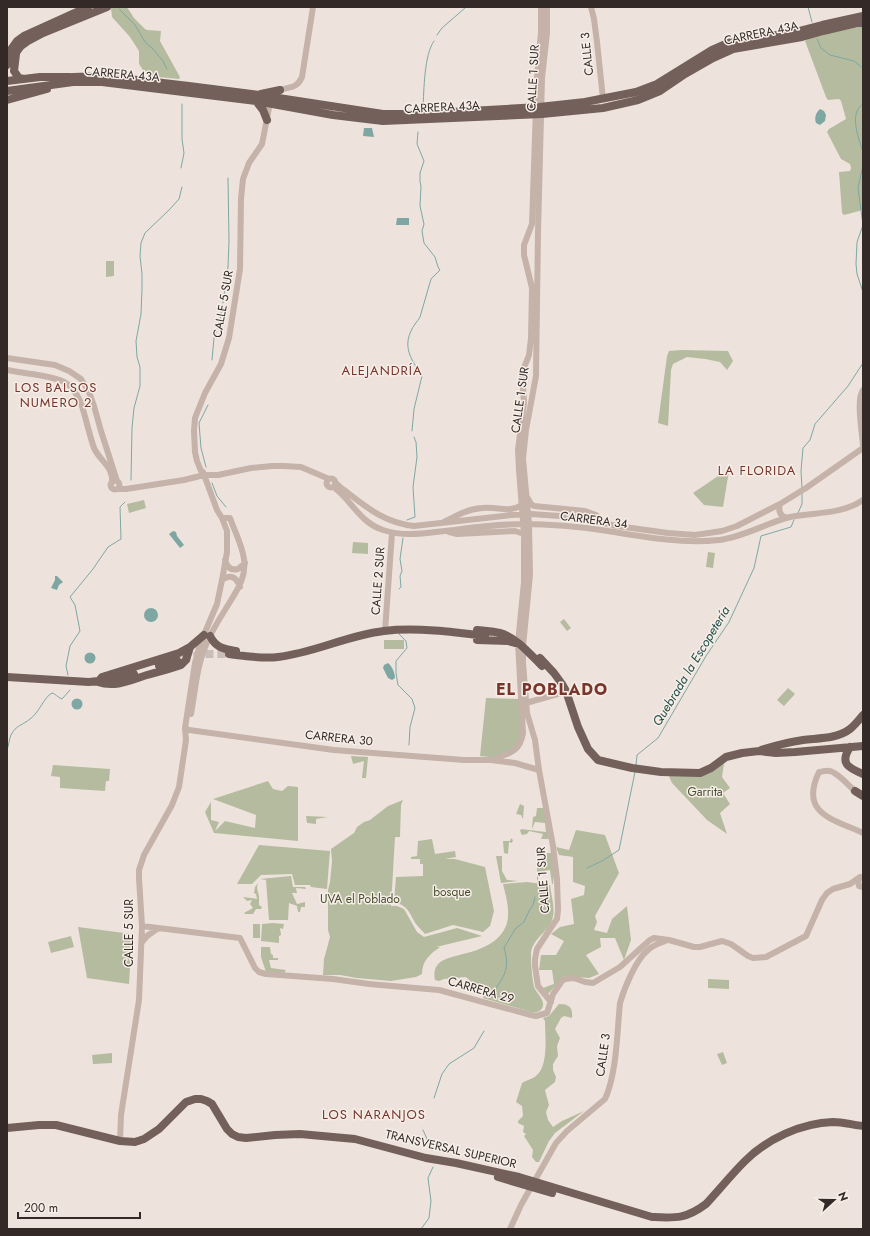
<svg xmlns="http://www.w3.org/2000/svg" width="870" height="1236" viewBox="0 0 870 1236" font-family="Jost,sans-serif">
<rect width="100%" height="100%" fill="#eee3dc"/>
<path fill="#b5bb9e" d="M 114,7 L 127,7 L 134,18 L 145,29 L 147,30 L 161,31 L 160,41 L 180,77 L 179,79 L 149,76 L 143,70 L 139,64 L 139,51 L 130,37 L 112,17 L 111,8 Z
M 863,26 L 863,210 L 844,215 L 842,213 L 839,172 L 850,171 L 851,168 L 850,164 L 841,159 L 827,132 L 829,129 L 846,119 L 841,101 L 839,99 L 828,100 L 826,97 L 805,41 L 810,37 Z
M 106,261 L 114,261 L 114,276 L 106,277 Z
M 681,350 L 728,351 L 733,361 L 727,370 L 720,362 L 705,359 L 687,357 L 673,364 L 671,370 L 668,426 L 658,423 L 667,356 L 669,351 Z
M 729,471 L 723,507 L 704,505 L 693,493 L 721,474 Z
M 144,500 L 146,508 L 129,513 L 127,504 Z
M 353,542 L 368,543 L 368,554 L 352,553 Z
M 708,552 L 715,553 L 713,568 L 706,567 Z
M 564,619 L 571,628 L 567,631 L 560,622 Z
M 384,640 L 404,640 L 404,649 L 384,649 Z
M 788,688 L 795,694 L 784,706 L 777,700 Z
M 486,698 L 521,699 L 523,733 L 513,752 L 498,758 L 480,756 Z
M 351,756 L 368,757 L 366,778 L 362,778 L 364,761 L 353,764 Z
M 721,762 L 724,764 L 722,777 L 730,788 L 723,793 L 730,804 L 720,813 L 727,834 L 707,820 L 672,783 L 668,774 L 686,775 Z
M 53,765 L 110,769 L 109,781 L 106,781 L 105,791 L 60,788 L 60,777 L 51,776 Z
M 268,781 L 273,789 L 282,791 L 288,786 L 298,787 L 298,841 L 214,833 L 205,812 L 211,802 L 211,820 L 219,822 L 215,831 L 225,821 L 255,828 L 256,815 L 213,799 Z
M 403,800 L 401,805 L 400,837 L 395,837 L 391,906 L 397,906 L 404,909 L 417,932 L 424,937 L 457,928 L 482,936 L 436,947 L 440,947 C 430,954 422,961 422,974 L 416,977 L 391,981 L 357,978 L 340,975 L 323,975 L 324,959 L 330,937 L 328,930 L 328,890 L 330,882 L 332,861 L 331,849 L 354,833 L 357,827 L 364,822 L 370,820 L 388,806 Z
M 520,804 L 524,806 L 523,819 L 521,815 L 516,814 Z
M 537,808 L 544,808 L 549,839 L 541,839 L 543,834 L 529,831 L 527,834 L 522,835 L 520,831 L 521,829 L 546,832 L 545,823 L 535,822 L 532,829 L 532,828 L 533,817 L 536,816 Z
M 306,816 L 328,817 L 316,819 L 316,824 L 307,823 Z
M 576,830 L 605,835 L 619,873 L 595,916 L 597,922 L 594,930 L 607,933 L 612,919 L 627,906 L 631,940 L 624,960 L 615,938 L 600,938 L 601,947 L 586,955 L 599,974 L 589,978 L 564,976 L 548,994 L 543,988 L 554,984 L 552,970 L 539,970 L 541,955 L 556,955 L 564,941 L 551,934 L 560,927 L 574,924 L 571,899 L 584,895 L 585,886 L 573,882 L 573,857 L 559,855 L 556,847 L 569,850 Z
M 511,838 L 513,840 L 512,843 L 509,842 L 508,854 L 504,853 L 503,841 L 510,841 Z
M 432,839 L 435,854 L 455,851 L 456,857 L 445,859 L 455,859 L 485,867 L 494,911 L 490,926 L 483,932 L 453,925 L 425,934 C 422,930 418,927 416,924 C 409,913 409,906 394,902 L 396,877 L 423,876 L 423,864 L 420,864 L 420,859 L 411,859 L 411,857 L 417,856 L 418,841 Z
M 259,845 L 330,851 L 327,889 L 311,887 L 310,885 L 295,885 L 292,874 L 261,875 L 252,884 L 237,884 Z
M 547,853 L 552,853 L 554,875 L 553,884 L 552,884 L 550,870 L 538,872 L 538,883 L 537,882 L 537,864 L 546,864 Z
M 496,856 L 502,856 L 502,871 L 507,880 L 518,881 L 501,883 Z
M 291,876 L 293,887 L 305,887 L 306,889 L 296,888 L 297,893 L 292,893 L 297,904 L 305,902 L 305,907 L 301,907 L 300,912 L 298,912 L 297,906 L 289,903 L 288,920 L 269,920 L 266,880 L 260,879 Z
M 527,882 L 550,885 C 551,894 555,908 553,916 C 551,931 530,939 531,956 C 531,965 532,977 534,987 C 536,992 540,995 542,1000 C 546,1008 539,1014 531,1012 L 483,998 L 483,993 L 466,977 L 444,979 L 439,981 L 435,980 C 434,976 434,971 436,967 C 441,958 454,957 463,954 C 485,949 510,938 508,911 C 508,902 505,893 503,884 Z
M 258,883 C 256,889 258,891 259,896 C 259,898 259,902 259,905 L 262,907 L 261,909 L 256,909 L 253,914 L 245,914 L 244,913 L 253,908 L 250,904 L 252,900 L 247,901 L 243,897 L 257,899 L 256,894 L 254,893 L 255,887 Z
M 273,923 L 284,924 L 283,929 L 280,928 L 281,935 L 279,936 L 279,943 L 261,941 L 262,924 Z
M 253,924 L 260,924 L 260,938 L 253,938 Z
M 78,927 L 132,934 L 129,984 L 87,978 Z
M 71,936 L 74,947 L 51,953 L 48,942 Z
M 261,947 L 270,947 L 271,954 L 273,955 L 273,958 L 278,958 L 278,960 L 269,960 L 271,968 L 286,970 L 284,973 L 266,972 L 261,957 Z
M 708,979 L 729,980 L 729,989 L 708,988 Z
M 559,1004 C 570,1004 573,1008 572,1018 L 564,1016 L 561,1018 L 555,1029 L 560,1038 L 557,1046 L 558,1056 L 553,1064 L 553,1070 L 556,1077 L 555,1082 L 545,1090 L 549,1105 L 546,1112 L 548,1120 L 553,1127 L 562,1121 L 584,1111 L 555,1133 L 549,1141 L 539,1162 L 536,1162 L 532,1157 L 533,1150 L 524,1136 L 526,1134 L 523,1132 L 524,1126 L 518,1123 L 518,1121 L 523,1116 L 522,1106 L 516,1102 L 522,1083 C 527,1080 532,1079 536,1076 C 549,1066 545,1035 545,1021 L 543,1018 L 549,1016 Z
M 723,1052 L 727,1063 L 722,1065 L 717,1054 Z
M 112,1053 L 112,1063 L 93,1064 L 92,1055 Z"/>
<path fill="#7ea7a4" d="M 820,109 L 824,111 L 826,115 L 825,121 L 820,125 L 816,123 C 814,118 816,112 820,109 Z
M 364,128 L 372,128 L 374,137 L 363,136 Z
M 397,218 L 409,218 L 409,225 L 396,225 Z
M 173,531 L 176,532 L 177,536 L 184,545 L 180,548 L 169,534 Z
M 55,576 L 57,576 L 63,582 L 59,585 L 57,590 L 51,588 L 55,580 Z
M144 615a7 7 0 1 1 14 0a7 7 0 1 1-14 0Z
M84.5 658a5.5 5.5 0 1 1 11 0a5.5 5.5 0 1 1-11 0Z
M 388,663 C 392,666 395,673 395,678 L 392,680 L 388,678 L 383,668 L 384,665 Z
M71.5 704a5.5 5.5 0 1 1 11 0a5.5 5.5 0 1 1-11 0Z"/>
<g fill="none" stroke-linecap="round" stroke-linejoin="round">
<path stroke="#7ea7a4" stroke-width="1" d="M 808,7 L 812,22
M 119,9 L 135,25 L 145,42 L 153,49 L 163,61 L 167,69
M 437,35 L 442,28 L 465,8
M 817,39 L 821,48 L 830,55 L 854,61 L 863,68
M 863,104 C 848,114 859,138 863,152
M 423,108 C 424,90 424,55 434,41
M 863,165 L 858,188 L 863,225 L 857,242 L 856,264 L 857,274 L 863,292
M 181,168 L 184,153 L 182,139 L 182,104
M 223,303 L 228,267 L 229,241 L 228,178
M 212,360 L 214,338 L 220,320 L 222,307
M 412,431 L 414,409 L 422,376 C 420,371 417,369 415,365 C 408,354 405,343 411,331 C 413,326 417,322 420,317 L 431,279 L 440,270 L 438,267 L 435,257 L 424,243 L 422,231 L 424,224 L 420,206 L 421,186 L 420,182 L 420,173 L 424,161 L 417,144 L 418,132
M 206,467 L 201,448 L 199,423 L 208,405
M 131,480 L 132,428 L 134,408 L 140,386 L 140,367 L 137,357 L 136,341 L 141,314 L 142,289 L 142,274 L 140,256 L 141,243 L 145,233 L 170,209 L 179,199 L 182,187
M 212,483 L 217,496 L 226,507
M 802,488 L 801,471 L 803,448 L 810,440 L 815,424 L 848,386 L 863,363
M 798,513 L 802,504 L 802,493
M 407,520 L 415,517 L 413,487 L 417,457 L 416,442 L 414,437
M 399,589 L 401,587 L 400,576 L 402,571 L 400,559 L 403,538
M 399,634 L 406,641 L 407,648 L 396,661 L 396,673 L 398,685 L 412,699 L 415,708 L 410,727 L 409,745
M 68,675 L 66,666 L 70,646 L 80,631 L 75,605 L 70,597 L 93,569 L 108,547 L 121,539 L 120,507 L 125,502
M 7,750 C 9,745 9,739 11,735 C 16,725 23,725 30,719 C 39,713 44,697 52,693 C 56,694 57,697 62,699 L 70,690
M 636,765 L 637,755 L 658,738 L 706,656 L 729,622 L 754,568 L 761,536 L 791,527 L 794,520
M 587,868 L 602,861 L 619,850 L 635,772
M 493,992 C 505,976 510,968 504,948 L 515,929 L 524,922 L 529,911 L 533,905 L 535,897
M 434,1098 L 442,1074 L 449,1064 L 474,1048 L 484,1031
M 423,1130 L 432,1150
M 421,1229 L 429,1218 L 431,1201 L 428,1178 L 433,1167"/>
<path stroke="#c9beb8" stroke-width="8" stroke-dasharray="8 4" stroke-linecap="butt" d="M 182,659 L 205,654 L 229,654"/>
<path stroke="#c5b2a9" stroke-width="6" d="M 547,7 L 547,33 L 542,78 L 538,232 L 536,376 L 526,430 L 523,459 L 529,524 L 530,575 L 523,646 L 523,663 L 527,713 L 535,740 L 539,770 L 553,846 L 557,879 L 558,910 L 557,919 L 554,923 L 537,949 L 535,959 L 535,966 L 538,986 L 551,1002
M 591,7 L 594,19 L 597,42 L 603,99
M 277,92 C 287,85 296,91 302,77 L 313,7
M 7,358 L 55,365 L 69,371 L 81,379 L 89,392 L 94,406 L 101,431 L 117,481
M 7,370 C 17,372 27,373 38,375 C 60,379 71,380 81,403 C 86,418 89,434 94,448 C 99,460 114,467 112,483
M 863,390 C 856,399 862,432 863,445
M326.5 483a4.5 4.5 0 1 1 9 0a4.5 4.5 0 1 1-9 0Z
M110.5 485a4.5 4.5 0 1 1 9 0a4.5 4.5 0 1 1-9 0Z
M 335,482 L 340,487 C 364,505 383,523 414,526 L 512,515 L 531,514 L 574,517 L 617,526 L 668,533 L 695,535 L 722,531 L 737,526 L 780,504 L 806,488 L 863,448
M 117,489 L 126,489 L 184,480 L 204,475 L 218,475 L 251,468 L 272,466 L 284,466 L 301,467 L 329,479
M 336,489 C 352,502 361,523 383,530 C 407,538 430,532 454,530 C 477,527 501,524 523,524 C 550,524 582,527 608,531 C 644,537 682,544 719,540 C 744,537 766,523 790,517 C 815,512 841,515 863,500
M 527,497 L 531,504 L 534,506 L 585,511 L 596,515 L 603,523
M 780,504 C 778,511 780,516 787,518
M 444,522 C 457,515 468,509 482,508 C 499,506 506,514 522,505
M 449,532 L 457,534 L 515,531 L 524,534
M 225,560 C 227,567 231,571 238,569 L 245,563
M 222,580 C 231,573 237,578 240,587
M 385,631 L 392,533
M 526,703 L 561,693
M 191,714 C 195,692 197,665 206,645 C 211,633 218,621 225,610 C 235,593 247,579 244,559 C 242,545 235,532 230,518 L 222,518
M 185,728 L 189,730 L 334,750 L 464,760 L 491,760 L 515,763 L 539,770
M 491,760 C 507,754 520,753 523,733 L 518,643 L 524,582 L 524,534 L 519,470 L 518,450 L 524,403 L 522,373 L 529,355 L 531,338 L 532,288 L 524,255 L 524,245 L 532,224 L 537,78 L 541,32 L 541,7
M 855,791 C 849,786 836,771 829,771 C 825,770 822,772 819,772 C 799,814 833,819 863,833
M 860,877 L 858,882 L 859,886 L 863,887
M 142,926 L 240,938 L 255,968 L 259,972 L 266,974 L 333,979 L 369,984 L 439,990 L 531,1015 L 536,1016 L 547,1013 L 553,994 L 562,981 L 565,979 L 574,978 L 585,982 L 593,983 L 620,967 L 642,947 L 650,940 L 654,938 L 669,940 L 694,947 L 700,947 L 722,941 L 731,944 L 748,956 L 753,958 L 766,957 L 806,936 L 822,900 L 827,893 L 833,889 L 850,884 L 860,877
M 142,942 L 147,936 L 157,929
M 120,1141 L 121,1115 L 139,1000 L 142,926 L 139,878 L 139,870 L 144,855 L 172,805 L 179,787 L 186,740 L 185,728 L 195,663 L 200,644 L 217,604 L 222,580 L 227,552 L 227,531 L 222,518 L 217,510 L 203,472 L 201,471 L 197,461 L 195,452 L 194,431 L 195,418 L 205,393 L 221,364 L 229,338 L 240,269 L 241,199 L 243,179 L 249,163 L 262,144 L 269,108 L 272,100
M 510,1229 L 521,1205 L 556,1143 L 567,1131 L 605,1099 C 617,1073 617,1032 620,1003 C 624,989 636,959 648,950 C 653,945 661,943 667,940"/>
<path stroke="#73605b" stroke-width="8" d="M 16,54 L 14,71 L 19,78 L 24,79
M 7,55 L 17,41 L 24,36 L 88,7
M 7,65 L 21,46 L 28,41 L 43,33 L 107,7
M 73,77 L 103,76 L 189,86 L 259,95 L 383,114 L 416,114 L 539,107 L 585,102 L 636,92 L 657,84 L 712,50 L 728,43 L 752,38 L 771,36 L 799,31 L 822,25 L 863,16
M 7,81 L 40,77 L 70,77
M 7,91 L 73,82 L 102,82 L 256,101 L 333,115 L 383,121 L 542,114 L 603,108 L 638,100 L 660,91 L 685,74 L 713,58 L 733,49 L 802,37 L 823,31 L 857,23 L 863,23
M 261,94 L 280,90
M 7,100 L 47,89
M 256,101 L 263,110 L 267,120
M 477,630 C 485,631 492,631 500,633 C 516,637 530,654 542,666
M 210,636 C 216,648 224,649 236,651
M 477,640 L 508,641 L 515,643
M 190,647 L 186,660 L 181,665 C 170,669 158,672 147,675 C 131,680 115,688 98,682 L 102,677 L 179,653 L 190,647 L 204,635
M 229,654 C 245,656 262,659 278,657 C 314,653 348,635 384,631 C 415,627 454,632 485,636
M 540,658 L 554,673 L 562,684 L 566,691 L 578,727 L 588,749 L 598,760 L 632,768 L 661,772 L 700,773 L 711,768 L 726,757 L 742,753 L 759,751 L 776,753 L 795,752 L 863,746
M 159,666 L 177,660
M 7,677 L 89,682 L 116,679 L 134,674
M 850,747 C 839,764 849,768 863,774
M 761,750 C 774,746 788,742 803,740 C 818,738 837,739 850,729 C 855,725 859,720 863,715
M 855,791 L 863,796
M 7,1128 L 39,1125 L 56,1125 L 120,1141 L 135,1142 L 144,1139 L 159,1129 L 186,1102 L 195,1099 L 201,1099 L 207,1101 L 212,1104 L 227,1129 L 232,1134 L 238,1137 L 246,1138 L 275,1135 L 300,1134 L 355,1139 L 426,1158 L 456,1163 L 519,1177 L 652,1217 C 676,1218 686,1219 706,1204 C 719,1190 731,1175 745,1161 C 767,1139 801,1123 833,1122 C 843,1122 853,1125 863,1126
M 498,1177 L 552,1193"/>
</g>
<g text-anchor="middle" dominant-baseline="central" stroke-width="3" stroke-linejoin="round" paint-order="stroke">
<g font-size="12" fill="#332a28" stroke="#f6eee7">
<text transform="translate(761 33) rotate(-12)">CARRERA 43A</text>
<text transform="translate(587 54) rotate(-96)">CALLE 3</text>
<text transform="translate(122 74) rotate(5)">CARRERA 43A</text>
<text transform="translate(533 78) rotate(-87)">CALLE 1 SUR</text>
<text transform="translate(442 107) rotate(-3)">CARRERA 43A</text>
<text transform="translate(223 304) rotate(-80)">CALLE 5 SUR</text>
<text transform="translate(520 400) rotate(-82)">CALLE 1 SUR</text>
<text transform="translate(594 520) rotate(7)">CARRERA 34</text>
<text transform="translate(378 581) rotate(-86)">CALLE 2 SUR</text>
<text transform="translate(339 738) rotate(6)">CARRERA 30</text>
<text transform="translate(543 880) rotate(-94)">CALLE 1 SUR</text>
<text transform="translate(129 933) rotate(-90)">CALLE 5 SUR</text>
<text transform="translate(481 990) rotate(16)">CARRERA 29</text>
<text transform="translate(603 1055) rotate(-82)">CALLE 3</text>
<text transform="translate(451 1149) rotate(13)">TRANSVERSAL SUPERIOR</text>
</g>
<g font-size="12" fill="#464e2f" stroke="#f6eee7">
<text x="705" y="792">Garrita</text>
<text x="452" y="892">bosque</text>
<text x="360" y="899">UVA el Poblado</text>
</g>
<g font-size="13" letter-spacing="1" fill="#77352c" stroke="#f6eee7">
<text x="382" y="370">ALEJANDRÍA</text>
<text x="56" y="387">LOS BALSOS<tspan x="56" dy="15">NUMERO 2</tspan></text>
<text x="757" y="470">LA FLORIDA</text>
<text x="374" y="1114">LOS NARANJOS</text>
</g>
<g font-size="13" font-style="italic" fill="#234f4c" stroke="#f6eee7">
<text transform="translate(691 666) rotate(-59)">Quebrada la Escopetería</text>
</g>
<g font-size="16" font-weight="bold" letter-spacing="1" fill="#77352c" stroke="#f6eee7">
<text x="552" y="689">EL POBLADO</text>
</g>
</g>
<rect width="870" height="1236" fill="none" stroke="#332a28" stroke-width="16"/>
<g transform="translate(834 1200) rotate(69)" stroke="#f6eee7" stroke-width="3" paint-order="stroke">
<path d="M0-3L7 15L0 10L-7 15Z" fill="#332a28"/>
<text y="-6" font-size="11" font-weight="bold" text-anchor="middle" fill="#332a28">N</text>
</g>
<path d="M18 1212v6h122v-6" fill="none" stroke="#332a28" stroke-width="2"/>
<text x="24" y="1212" font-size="12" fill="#332a28" stroke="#f6eee7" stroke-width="3" paint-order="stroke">200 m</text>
</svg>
